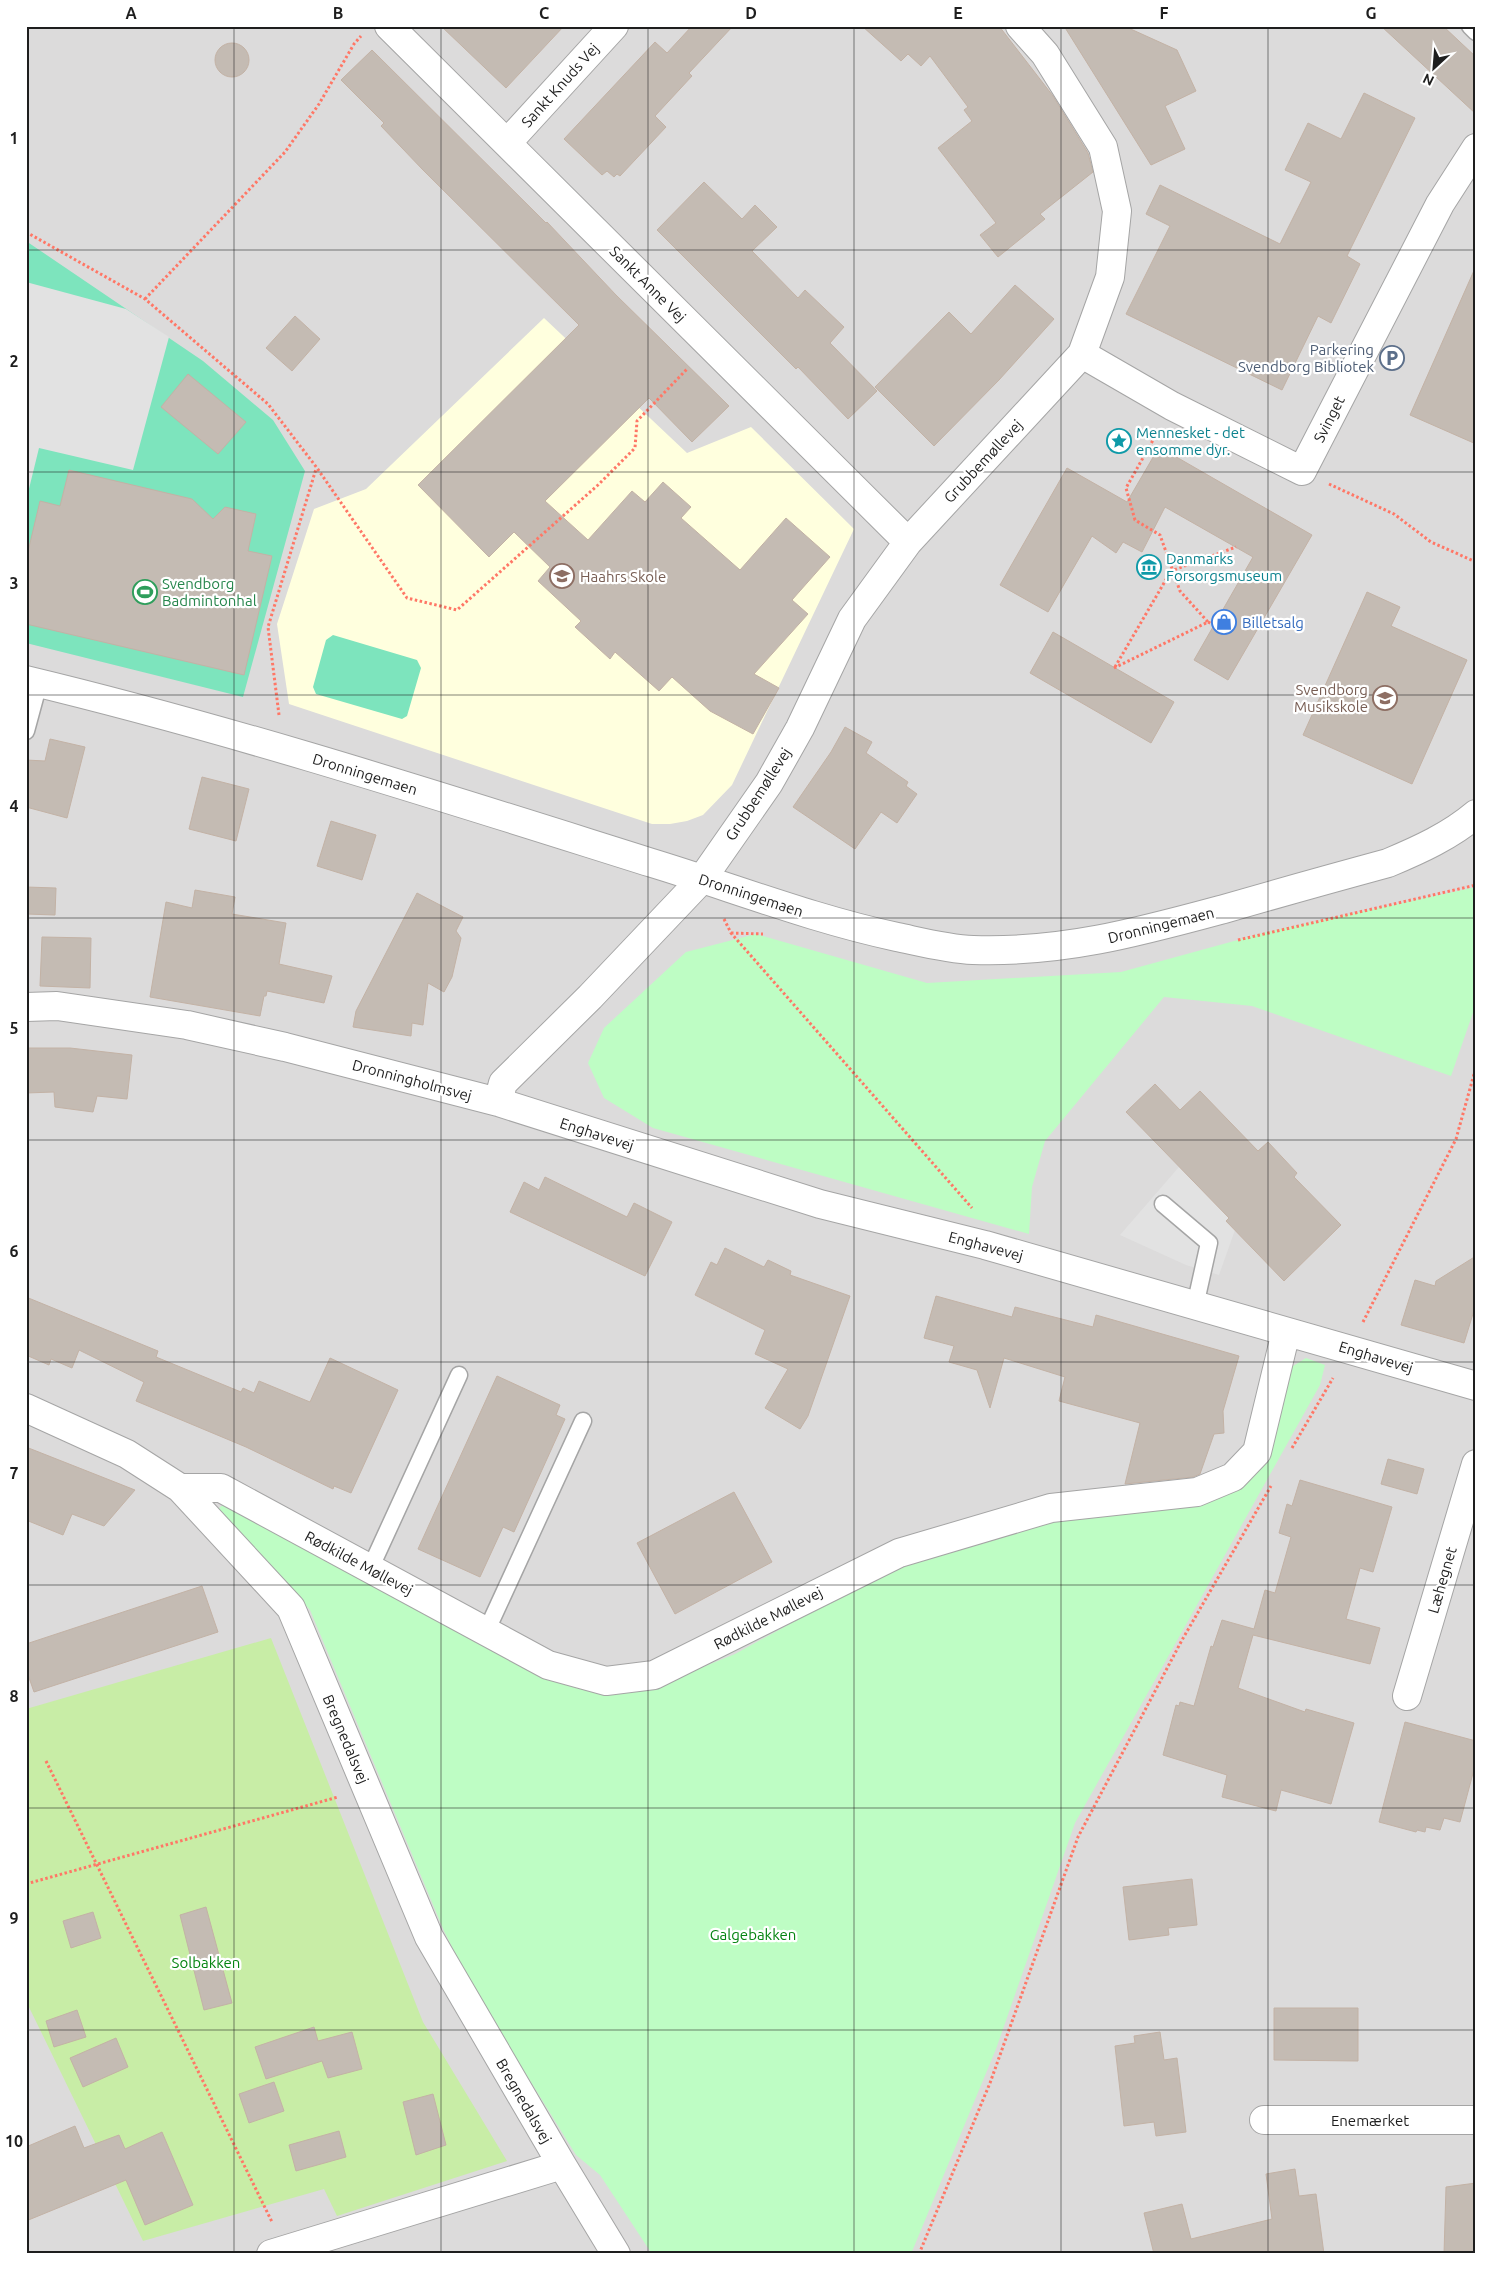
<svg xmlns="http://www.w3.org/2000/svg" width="1502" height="2280" viewBox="0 0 1502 2280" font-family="Ubuntu,sans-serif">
<rect width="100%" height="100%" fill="#f0ece4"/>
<path fill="#dcdbdb" d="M 26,26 L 1476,26 L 1476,2254 L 26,2254 Z"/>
<path fill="#ffffde" d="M 544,318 L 687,453 L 751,427 L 854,529 L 732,785 L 703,815 L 687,821 L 670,824 L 652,824 L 289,704 L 277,624 L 314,509 L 366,489 Z"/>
<path fill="#c8eda6" d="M 271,1638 L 423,2022 L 507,2161 L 337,2216 L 324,2189 L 143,2241 L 26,2001 L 26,1709 Z"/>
<path fill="#befdc4" d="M 1476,887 L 1476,1004 L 1451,1076 L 1252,1006 L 1164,997 L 1045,1141 L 1032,1187 L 1029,1234 L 653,1128 L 604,1098 L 588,1063 L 604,1028 L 686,952 L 756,934 L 927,983 L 1121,972 L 1267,932 Z
M 1306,1358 L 1325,1365 L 1320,1385 L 1075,1823 L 996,2049 L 911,2254 L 652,2254 L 600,2175 L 576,2155 L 471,1985 L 444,1931 L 310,1610 L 218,1509 L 230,1499 L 549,1676 L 656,1686 L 735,1654 L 828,1603 L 864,1575 L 1070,1514 L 1219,1498 L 1290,1368 Z"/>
<path fill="#7de4bd" d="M 26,241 L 203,361 L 273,420 L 305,471 L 243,697 L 26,643 Z
M 333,635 L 417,660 L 421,668 L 407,716 L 402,719 L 316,694 L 313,687 L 326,640 Z"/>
<path fill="#e2e2e2" d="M 26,282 L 126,309 L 169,337 L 133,470 L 39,448 L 26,501 Z
M 1179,1167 L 1229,1218 L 1226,1222 L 1235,1230 L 1219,1275 L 1186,1265 L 1120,1235 Z"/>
<path fill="#c4bbb3" stroke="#c3b2a5" d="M 441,26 L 564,26 L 506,88 Z
M 692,26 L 733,26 L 689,73 L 692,76 L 655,116 L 666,127 L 620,176 L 617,174 L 614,177 L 607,171 L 602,175 L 564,139 L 655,42 L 667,53 Z
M 862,26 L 999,26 L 1053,96 L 1088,153 L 1093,172 L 1040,214 L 1045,219 L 998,257 L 980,235 L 996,223 L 938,148 L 972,121 L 964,110 L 968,107 L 930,56 L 921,66 L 908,54 L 901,61 Z
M 1064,26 L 1124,26 L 1177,50 L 1196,91 L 1165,106 L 1185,149 L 1151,165 Z
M 1381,26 L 1443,26 L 1476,57 L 1476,114 Z
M215 60a17 17 0 1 1 34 0a17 17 0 1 1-34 0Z
M 372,50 L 546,223 L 547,222 L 616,295 L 729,406 L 692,442 L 649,398 L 545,501 L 588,540 L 632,491 L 645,502 L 663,482 L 691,507 L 681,518 L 740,570 L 786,518 L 830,557 L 792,600 L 808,614 L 754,674 L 779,688 L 753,734 L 710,711 L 672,677 L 659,691 L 615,652 L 610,659 L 575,627 L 581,621 L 538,581 L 550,567 L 514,532 L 489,557 L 418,485 L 579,325 L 423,170 L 381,126 L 384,123 L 341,80 Z
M 1364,93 L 1415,118 L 1347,256 L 1360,264 L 1331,323 L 1318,316 L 1282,390 L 1126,314 L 1170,226 L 1146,214 L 1160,185 L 1280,244 L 1311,182 L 1285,170 L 1308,123 L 1341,139 Z
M 704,182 L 742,219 L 755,205 L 777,227 L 752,251 L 798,298 L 805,290 L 844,327 L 830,343 L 877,391 L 848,419 L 798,367 L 796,369 L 657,230 Z
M 1476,266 L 1476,444 L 1410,415 Z
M 1015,285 L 1054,319 L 999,380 L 934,446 L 875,387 L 949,312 L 971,334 Z
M 295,316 L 320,339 L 292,371 L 266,348 Z
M 188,374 L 246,422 L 218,454 L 161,407 Z
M 1159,447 L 1312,535 L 1228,680 L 1194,660 L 1253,557 L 1165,507 L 1142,552 L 1123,542 L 1116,553 L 1092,536 L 1048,612 L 1000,585 L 1067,468 L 1127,502 Z
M 69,470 L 192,499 L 213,519 L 225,507 L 256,514 L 248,551 L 272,556 L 244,675 L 26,624 L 26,560 L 40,501 L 60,506 Z
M 1367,592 L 1400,607 L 1391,626 L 1467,660 L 1412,784 L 1303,735 Z
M 1053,632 L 1174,702 L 1151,743 L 1030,673 Z
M 845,727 L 872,742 L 866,753 L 908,782 L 906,786 L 917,794 L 897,823 L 881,812 L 855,849 L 793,807 L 831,752 Z
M 50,739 L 85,747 L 67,818 L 26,807 L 26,760 L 45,761 Z
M 202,777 L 249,789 L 236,841 L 189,829 Z
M 331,821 L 376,835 L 362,880 L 317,866 Z
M 26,887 L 56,888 L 55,915 L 26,914 Z
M 195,890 L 235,897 L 232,914 L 286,923 L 279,964 L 332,976 L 324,1003 L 267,991 L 266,996 L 264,996 L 260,1016 L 150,997 L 166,902 L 192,908 Z
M 417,893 L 463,917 L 456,931 L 461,938 L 452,977 L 444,992 L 428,983 L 423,1025 L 412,1023 L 411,1036 L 353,1027 L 356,1011 Z
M 42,937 L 91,938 L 90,988 L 40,986 Z
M 26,1048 L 70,1048 L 132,1055 L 127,1099 L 97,1096 L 93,1112 L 55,1107 L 54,1092 L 26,1093 Z
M 1155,1084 L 1180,1110 L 1200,1091 L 1258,1151 L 1268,1142 L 1297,1173 L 1294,1177 L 1341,1225 L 1284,1281 L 1226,1221 L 1229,1218 L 1126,1112 Z
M 545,1177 L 627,1217 L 634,1203 L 672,1222 L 645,1276 L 510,1212 L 524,1182 L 539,1190 Z
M 725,1248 L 764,1267 L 768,1260 L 791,1271 L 790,1275 L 850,1296 L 808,1416 L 800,1429 L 765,1408 L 788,1369 L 755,1354 L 765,1330 L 695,1295 L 711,1262 L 717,1265 Z
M 1476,1256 L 1476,1304 L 1464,1343 L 1401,1325 L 1415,1280 L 1435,1286 L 1436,1281 Z
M 936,1296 L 1012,1317 L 1015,1307 L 1093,1327 L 1096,1315 L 1239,1356 L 1223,1411 L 1224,1433 L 1214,1434 L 1200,1474 L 1193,1477 L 1125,1484 L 1140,1423 L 1059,1401 L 1065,1377 L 1004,1358 L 990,1408 L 977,1370 L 949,1362 L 954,1346 L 924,1338 Z
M 26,1297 L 158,1351 L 156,1357 L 241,1392 L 243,1388 L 254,1393 L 259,1381 L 310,1402 L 330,1358 L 398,1390 L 351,1493 L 334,1486 L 333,1489 L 246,1447 L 136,1401 L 144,1382 L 79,1350 L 72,1368 L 51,1359 L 49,1365 L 26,1355 Z
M 497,1376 L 560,1405 L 556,1415 L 565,1419 L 514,1532 L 503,1527 L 480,1577 L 418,1549 Z
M 26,1447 L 135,1490 L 104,1526 L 72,1514 L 63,1535 L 26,1520 Z
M 1388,1459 L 1424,1469 L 1417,1494 L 1381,1484 Z
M 1300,1480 L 1392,1507 L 1373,1572 L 1360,1568 L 1346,1619 L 1380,1628 L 1370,1664 L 1253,1635 L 1238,1688 L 1305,1712 L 1306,1709 L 1354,1723 L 1331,1804 L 1281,1790 L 1276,1811 L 1222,1797 L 1227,1775 L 1163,1755 L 1176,1705 L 1179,1706 L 1180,1702 L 1194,1706 L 1211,1646 L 1213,1647 L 1222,1620 L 1254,1629 L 1265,1590 L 1275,1593 L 1291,1537 L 1279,1533 L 1287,1504 L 1292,1506 Z
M 734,1492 L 772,1562 L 675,1614 L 637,1543 Z
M 202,1586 L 218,1632 L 34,1692 L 26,1669 L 26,1644 Z
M 1405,1722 L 1476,1741 L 1476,1762 L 1460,1822 L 1444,1818 L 1440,1830 L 1426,1827 L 1425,1832 L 1417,1830 L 1416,1832 L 1379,1822 Z
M 1192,1879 L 1197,1925 L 1168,1928 L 1169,1935 L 1129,1940 L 1123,1887 Z
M 206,1907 L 232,2003 L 204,2010 L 180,1915 Z
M 93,1912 L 101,1938 L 71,1948 L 63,1921 Z
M 1274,2008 L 1358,2008 L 1358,2061 L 1274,2060 Z
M 77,2010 L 86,2037 L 54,2047 L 46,2021 Z
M 314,2027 L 318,2041 L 352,2032 L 362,2069 L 328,2078 L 322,2061 L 266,2079 L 255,2047 Z
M 1160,2032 L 1164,2060 L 1177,2058 L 1186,2132 L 1156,2136 L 1154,2122 L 1124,2126 L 1115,2046 L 1135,2043 L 1134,2036 Z
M 116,2038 L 128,2067 L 83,2087 L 70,2058 Z
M 274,2082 L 284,2111 L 249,2123 L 239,2094 Z
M 433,2094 L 446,2145 L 416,2155 L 403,2102 Z
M 75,2126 L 84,2148 L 119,2135 L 125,2149 L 162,2132 L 193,2205 L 145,2225 L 126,2180 L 26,2221 L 26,2147 Z
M 339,2131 L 346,2157 L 296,2171 L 289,2145 Z
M 1295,2169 L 1299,2196 L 1316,2194 L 1324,2254 L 1154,2254 L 1144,2213 L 1182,2204 L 1191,2239 L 1272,2219 L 1266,2174 Z
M 1476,2183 L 1476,2252 L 1444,2254 L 1446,2187 Z"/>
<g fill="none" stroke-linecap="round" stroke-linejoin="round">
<defs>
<path id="service" d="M 1470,26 L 1476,32
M 26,731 L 39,683
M 1163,1204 L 1209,1243 L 1195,1306
M 370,1569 L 459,1375
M 486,1632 L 583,1421"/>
<path id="minor" d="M 389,26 L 908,542
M 507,143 L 614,26
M 1082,354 L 1172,406 L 1302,471 L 1440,204 L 1476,148
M 26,1007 L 57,1006 L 187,1025 L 285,1047 L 498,1102 L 820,1204 L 985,1245 L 1476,1386
M 498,1102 L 503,1083 L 590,997 L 702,879 L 769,783 L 800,728 L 852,619 L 908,542 L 1082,354 L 1110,277 L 1117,211 L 1103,147 L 1045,54 L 1020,26
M 26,1408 L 127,1454 L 180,1488 L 291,1608 L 429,1937 L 562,2165 L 616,2254
M 180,1488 L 221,1488 L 548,1665 L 606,1681 L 654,1675 L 899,1553 L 1051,1508 L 1197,1492 L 1233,1477 L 1257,1452 L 1286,1332
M 1407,1696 L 1476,1464
M 1264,2120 L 1476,2120
M 271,2254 L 562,2165"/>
<path id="tertiary" d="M 26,680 C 238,731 445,798 652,863 C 734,888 813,919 897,937 C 921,942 948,949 973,950 C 1063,953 1139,932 1224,909 C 1279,893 1333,878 1388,863 C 1419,850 1450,836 1476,814"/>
</defs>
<use href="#service" stroke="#a5a5a5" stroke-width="19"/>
<use href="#minor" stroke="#a5a5a5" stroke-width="30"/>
<use href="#tertiary" stroke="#a5a5a5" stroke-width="30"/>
<path stroke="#f76" stroke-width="3" stroke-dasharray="2.5 2.5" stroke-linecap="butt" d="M 26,232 L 145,299 L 268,404 L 317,468 L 407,598 L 457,610 L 598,485 L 635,448 L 637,421 L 688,368
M 145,299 L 285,152 L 319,104 L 354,44 L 361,36
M 1329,484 L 1394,514 L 1431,542 L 1476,562
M 1208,622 L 1214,625
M 1115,667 L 1171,571 L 1236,547
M 1114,668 L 1208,622 L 1180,591 L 1160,535 L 1135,520 L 1126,488 L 1157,433
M 279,715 L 268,627 L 316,469
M 724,919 L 731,933 L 972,1208
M 731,933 L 763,934
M 1238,940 L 1476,885
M 1363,1322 L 1456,1139 L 1476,1067
M 1292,1448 L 1333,1378
M 46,1761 L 272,2222
M 26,1884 L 338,1797
M 919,2254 L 990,2083 L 1078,1837 L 1182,1640 L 1271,1486"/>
<use href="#service" stroke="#fff" stroke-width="16"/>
<use href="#minor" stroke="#fff" stroke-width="28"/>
<use href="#tertiary" stroke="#fff" stroke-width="28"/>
</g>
<path fill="none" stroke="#1e1e1e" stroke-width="1" stroke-opacity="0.55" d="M 234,26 L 234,2254M 441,26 L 441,2254M 648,26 L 648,2254M 854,26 L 854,2254M 1061,26 L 1061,2254M 1268,26 L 1268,2254M 26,250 L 1476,250M 26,472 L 1476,472M 26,695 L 1476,695M 26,918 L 1476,918M 26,1140 L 1476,1140M 26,1362 L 1476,1362M 26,1585 L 1476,1585M 26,1808 L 1476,1808M 26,2030 L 1476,2030"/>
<defs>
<symbol id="parking-ring" viewBox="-11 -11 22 22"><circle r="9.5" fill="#fff" stroke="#5c6f8a" stroke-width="1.5"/><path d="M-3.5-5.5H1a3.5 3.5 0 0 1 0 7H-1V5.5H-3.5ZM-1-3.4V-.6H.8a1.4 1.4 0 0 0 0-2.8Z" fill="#5c6f8a"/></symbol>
<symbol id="sight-ring" viewBox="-11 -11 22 22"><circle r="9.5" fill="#fff" stroke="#0f9aa8" stroke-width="1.5"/><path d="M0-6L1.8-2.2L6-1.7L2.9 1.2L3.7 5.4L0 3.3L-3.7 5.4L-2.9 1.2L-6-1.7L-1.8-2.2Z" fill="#0f9aa8"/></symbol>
<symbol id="museum-ring" viewBox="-11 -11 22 22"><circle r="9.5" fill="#fff" stroke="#0f9aa8" stroke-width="1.5"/><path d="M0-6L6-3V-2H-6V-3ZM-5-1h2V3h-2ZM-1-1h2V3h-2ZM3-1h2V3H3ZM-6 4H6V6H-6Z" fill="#0f9aa8"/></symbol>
<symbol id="school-ring" viewBox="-11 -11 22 22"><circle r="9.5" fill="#fff" stroke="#8d6e63" stroke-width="1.5"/><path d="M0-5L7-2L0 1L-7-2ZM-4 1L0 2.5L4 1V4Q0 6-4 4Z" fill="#8d6e63"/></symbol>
<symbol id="stadium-ring" viewBox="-11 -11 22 22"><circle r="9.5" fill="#fff" stroke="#2e9e5b" stroke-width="1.5"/><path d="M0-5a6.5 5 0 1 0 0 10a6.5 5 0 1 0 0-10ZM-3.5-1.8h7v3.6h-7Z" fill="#2e9e5b"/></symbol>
<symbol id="shop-ring" viewBox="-11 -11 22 22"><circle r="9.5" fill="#fff" stroke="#3f7fe0" stroke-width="1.5"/><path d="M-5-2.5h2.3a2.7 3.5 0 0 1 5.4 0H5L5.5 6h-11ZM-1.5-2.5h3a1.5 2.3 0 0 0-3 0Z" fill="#3f7fe0"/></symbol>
</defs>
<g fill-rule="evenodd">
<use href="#parking-ring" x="1378" y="344" width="28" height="28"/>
<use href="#sight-ring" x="1105" y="427" width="28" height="28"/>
<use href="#museum-ring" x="1135" y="553" width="28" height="28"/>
<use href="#school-ring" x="548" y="562" width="28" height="28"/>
<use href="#stadium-ring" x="131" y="578" width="28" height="28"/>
<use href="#shop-ring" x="1210" y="608" width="28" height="28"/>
<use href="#school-ring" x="1371" y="684" width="28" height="28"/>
</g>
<g text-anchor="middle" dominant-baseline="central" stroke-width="4.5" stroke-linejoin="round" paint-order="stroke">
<g font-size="15" fill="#1e1e1e" stroke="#fff">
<text transform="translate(560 85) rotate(-48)">Sankt Knuds Vej</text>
<text transform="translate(648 284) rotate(45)">Sankt Anne Vej</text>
<text transform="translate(1329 419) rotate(-63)">Svinget</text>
<text transform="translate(983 461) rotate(-47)">Grubbemøllevej</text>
<text transform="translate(365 774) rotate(17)">Dronningemaen</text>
<text transform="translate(758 794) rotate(-57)">Grubbemøllevej</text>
<text transform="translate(751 895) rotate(18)">Dronningemaen</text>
<text transform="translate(1161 925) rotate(-14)">Dronningemaen</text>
<text transform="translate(412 1080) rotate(15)">Dronningholmsvej</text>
<text transform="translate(597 1134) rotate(18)">Enghavevej</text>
<text transform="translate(986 1246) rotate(15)">Enghavevej</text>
<text transform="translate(1376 1357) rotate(17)">Enghavevej</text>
<text transform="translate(359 1563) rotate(28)">Rødkilde Møllevej</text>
<text transform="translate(1442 1580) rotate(-74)">Læhegnet</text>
<text transform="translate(768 1618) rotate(-27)">Rødkilde Møllevej</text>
<text transform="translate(346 1739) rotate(67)">Bregnedalsvej</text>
<text transform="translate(524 2101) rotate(60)">Bregnedalsvej</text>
<text x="1370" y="2120">Enemærket</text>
</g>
<g font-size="15" fill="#4e5e75" stroke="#fff" text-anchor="end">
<text x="1374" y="349">Parkering<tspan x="1374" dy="17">Svendborg Bibliotek</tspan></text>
</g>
<g font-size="15" fill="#0d838f" stroke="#fff" text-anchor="start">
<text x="1136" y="432">Mennesket - det<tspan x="1136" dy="17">ensomme dyr.</tspan></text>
<text x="1166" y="558">Danmarks<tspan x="1166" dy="17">Forsorgsmuseum</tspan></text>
</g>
<g font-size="15" fill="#785e54" stroke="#fff" text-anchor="start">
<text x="580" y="576">Haahrs Skole</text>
<text x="1368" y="689" text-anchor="end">Svendborg<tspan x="1368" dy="17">Musikskole</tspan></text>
</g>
<g font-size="15" fill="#27864d" stroke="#fff" text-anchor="start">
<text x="162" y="583">Svendborg<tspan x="162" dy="17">Badmintonhal</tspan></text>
</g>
<g font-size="15" fill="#366cbe" stroke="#fff" text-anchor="start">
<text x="1242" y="622">Billetsalg</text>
</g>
<g font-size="15" fill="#058411" stroke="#fff">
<text x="753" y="1934">Galgebakken</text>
<text x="206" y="1962">Solbakken</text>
</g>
</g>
<rect width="1502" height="2280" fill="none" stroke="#ffffff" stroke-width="55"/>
<g transform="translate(1434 68) rotate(206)" stroke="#ffffff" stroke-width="4" paint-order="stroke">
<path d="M0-4L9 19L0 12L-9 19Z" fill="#1e1e1e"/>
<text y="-8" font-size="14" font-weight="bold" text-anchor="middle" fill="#1e1e1e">N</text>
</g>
<rect x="28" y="28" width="1446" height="2224" fill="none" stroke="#1e1e1e" stroke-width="2"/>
<g font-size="16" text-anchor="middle" font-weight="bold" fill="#1e1e1e">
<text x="131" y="19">A</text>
<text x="338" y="19">B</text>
<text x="544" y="19">C</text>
<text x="751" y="19">D</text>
<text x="958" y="19">E</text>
<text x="1164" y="19">F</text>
<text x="1371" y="19">G</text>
<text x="14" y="144">1</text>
<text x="14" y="367">2</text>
<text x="14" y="589">3</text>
<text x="14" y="812">4</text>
<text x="14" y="1034">5</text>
<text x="14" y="1257">6</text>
<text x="14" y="1479">7</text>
<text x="14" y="1702">8</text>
<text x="14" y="1924">9</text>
<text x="14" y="2147">10</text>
</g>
</svg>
